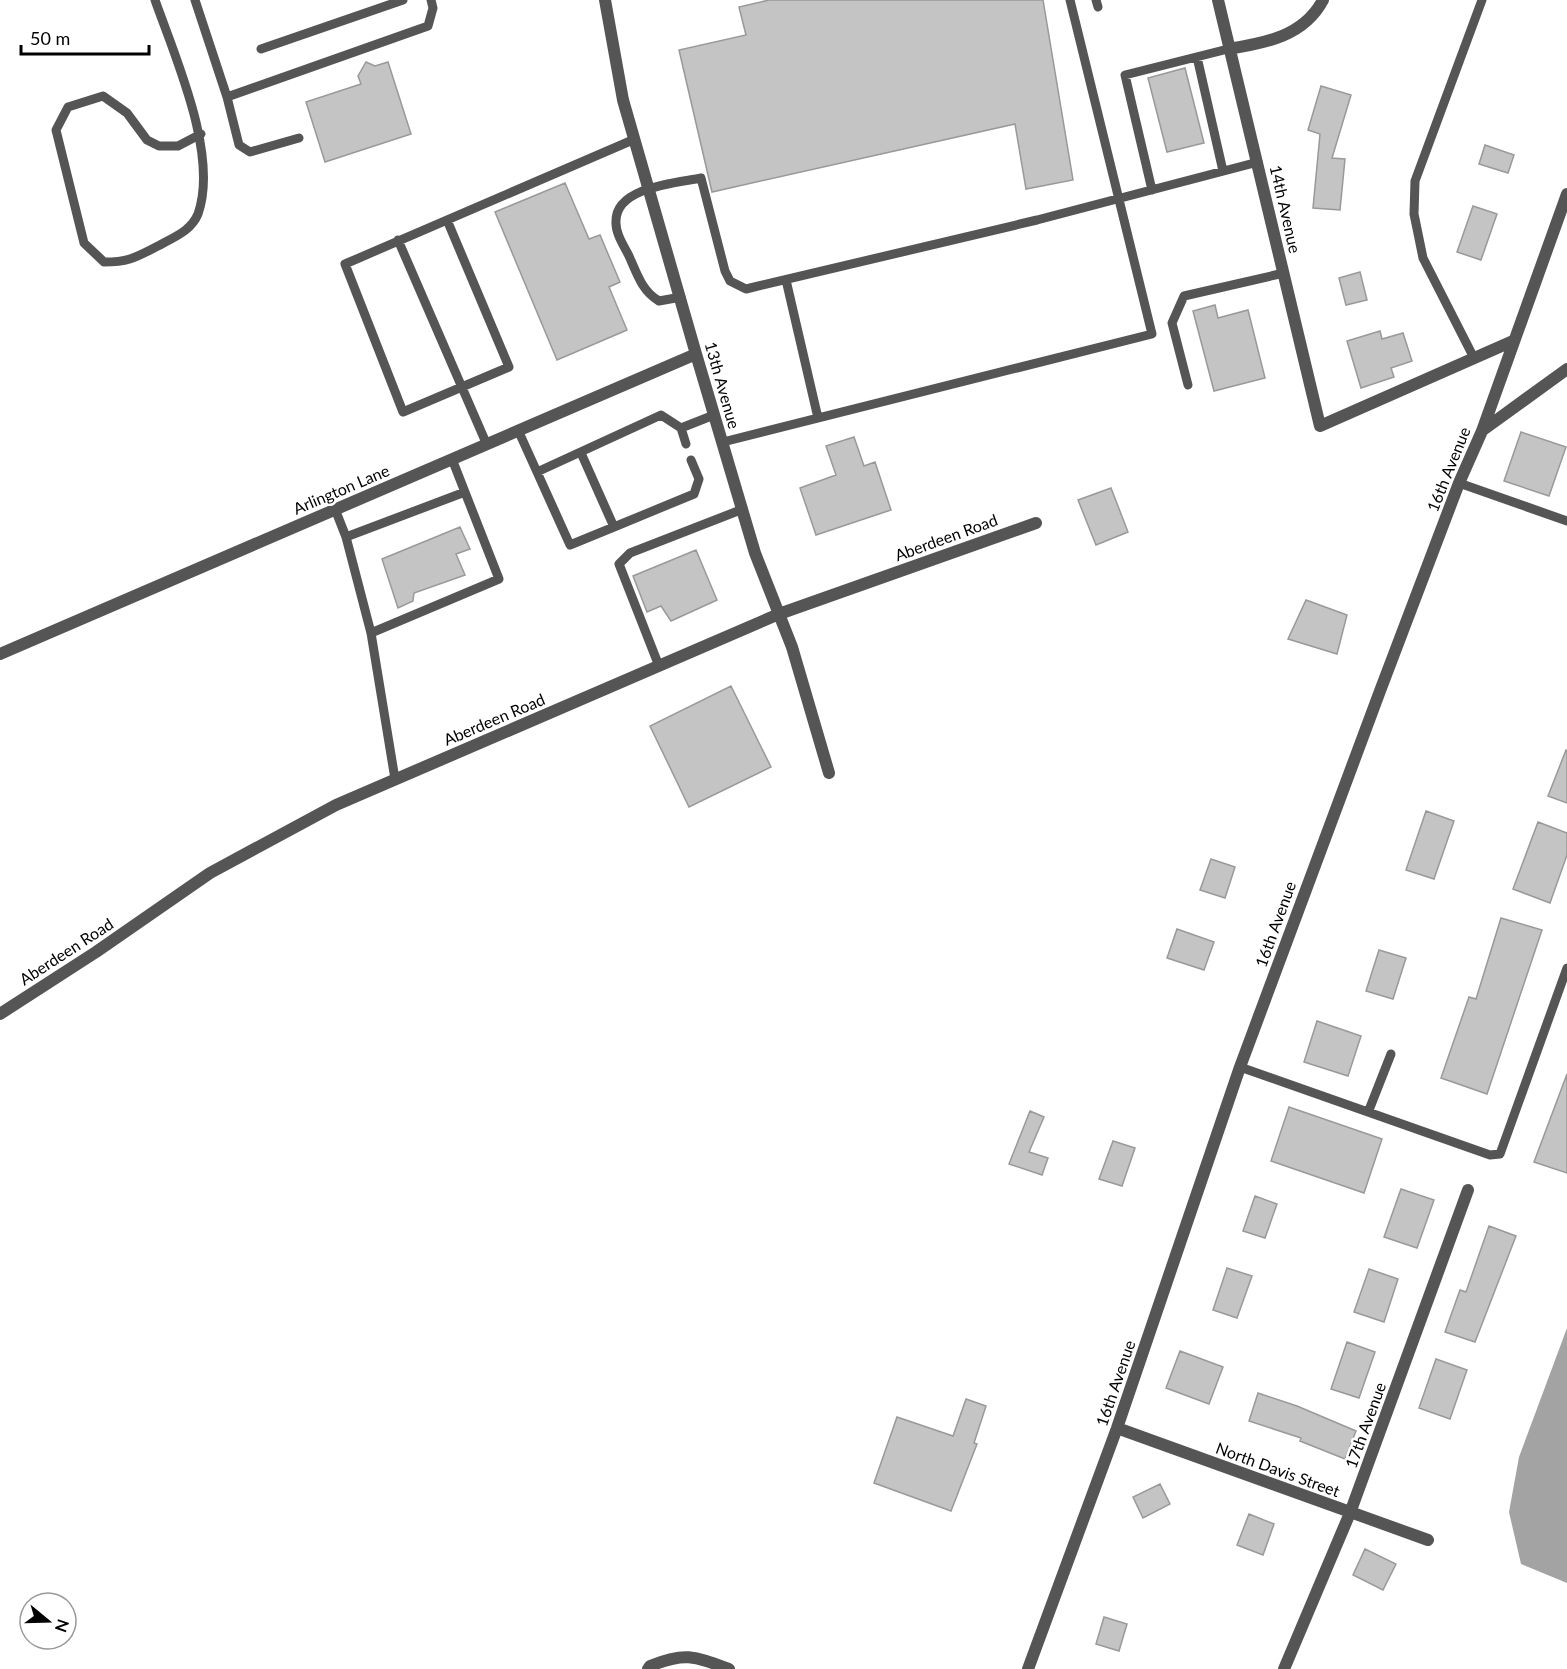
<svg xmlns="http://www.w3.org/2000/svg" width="1567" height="1669" viewBox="0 0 1567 1669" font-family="Lato,sans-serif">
<rect width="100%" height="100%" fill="#fff"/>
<path fill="#a3a3a3" d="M 1567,1328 L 1567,1583 L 1521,1564 L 1509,1512 L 1519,1457 Z"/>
<path fill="#c4c4c4" stroke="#999" stroke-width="1.5" d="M 769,0 L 1043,0 L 1073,180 L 1026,189 L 1015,124 L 712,192 L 679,50 L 746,35 L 739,7 Z
M 366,62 L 375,66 L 388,62 L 411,134 L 325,162 L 306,102 L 361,84 L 358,76 Z
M 1185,68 L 1204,143 L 1167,152 L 1148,78 Z
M 1321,86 L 1351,95 L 1332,158 L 1345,159 L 1340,210 L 1313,208 L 1320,134 L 1308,130 Z
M 1485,145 L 1514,155 L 1508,173 L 1479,164 Z
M 565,183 L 589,239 L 600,235 L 620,282 L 609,287 L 627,330 L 557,360 L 495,212 Z
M 1473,206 L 1497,214 L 1481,260 L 1457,252 Z
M 1360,272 L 1367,300 L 1346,305 L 1339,278 Z
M 1215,305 L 1218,318 L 1248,310 L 1265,378 L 1214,391 L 1193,311 Z
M 1380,331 L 1382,339 L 1403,333 L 1412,361 L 1391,368 L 1394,377 L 1361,388 L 1347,341 Z
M 1521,432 L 1566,447 L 1549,496 L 1504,481 Z
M 854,437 L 864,466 L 875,462 L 891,510 L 816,535 L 800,488 L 836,475 L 826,446 Z
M 1111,488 L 1128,532 L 1096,545 L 1078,500 Z
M 460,527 L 470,549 L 456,554 L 465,575 L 414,593 L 413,601 L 398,608 L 382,559 Z
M 696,550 L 717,600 L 671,621 L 661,606 L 647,612 L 633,576 Z
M 1306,600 L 1347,615 L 1337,654 L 1288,639 Z
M 731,686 L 771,767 L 689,807 L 650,726 Z
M 1566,750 L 1567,750 L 1567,803 L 1548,796 Z
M 1426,811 L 1454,821 L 1434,879 L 1406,870 Z
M 1538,822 L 1567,833 L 1567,855 L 1550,903 L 1513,889 Z
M 1211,859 L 1235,867 L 1225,898 L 1200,890 Z
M 1501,918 L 1542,930 L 1487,1094 L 1441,1078 L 1469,997 L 1476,999 Z
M 1177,929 L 1214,942 L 1204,970 L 1167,958 Z
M 1379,950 L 1406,958 L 1393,999 L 1366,991 Z
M 1317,1021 L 1361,1036 L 1348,1076 L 1304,1062 Z
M 1567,1074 L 1567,1173 L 1534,1162 Z
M 1289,1107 L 1382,1139 L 1364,1193 L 1271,1161 Z
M 1030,1111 L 1044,1117 L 1029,1152 L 1048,1158 L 1042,1175 L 1009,1164 Z
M 1113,1141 L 1135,1148 L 1122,1186 L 1099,1179 Z
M 1401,1189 L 1434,1200 L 1417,1248 L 1384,1237 Z
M 1255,1196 L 1277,1204 L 1265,1238 L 1243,1231 Z
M 1489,1226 L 1516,1236 L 1475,1342 L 1445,1332 L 1460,1290 L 1466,1292 Z
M 1227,1268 L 1252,1276 L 1237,1318 L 1213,1310 Z
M 1369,1269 L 1398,1279 L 1384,1322 L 1354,1312 Z
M 1347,1342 L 1375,1352 L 1359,1398 L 1331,1389 Z
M 1180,1351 L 1223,1367 L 1209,1404 L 1166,1388 Z
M 1436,1359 L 1467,1370 L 1450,1419 L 1419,1408 Z
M 1258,1393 L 1297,1406 L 1356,1431 L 1345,1459 L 1300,1441 L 1301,1438 L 1249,1421 Z
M 966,1399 L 986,1406 L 974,1443 L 977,1444 L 951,1511 L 874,1483 L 897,1417 L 953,1436 Z
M 1160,1484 L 1170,1504 L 1143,1518 L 1133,1497 Z
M 1249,1514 L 1274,1524 L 1263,1555 L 1237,1545 Z
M 1365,1549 L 1396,1564 L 1383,1590 L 1353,1575 Z
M 1104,1617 L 1127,1624 L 1119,1651 L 1096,1644 Z"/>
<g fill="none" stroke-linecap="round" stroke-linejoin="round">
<path stroke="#555" stroke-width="9" d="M 155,0 C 175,57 219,155 198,214 C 191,231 174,237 160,245 C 136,257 130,262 104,262 L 84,243 L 56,130 L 68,107 L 103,96 L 127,113 L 147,140 L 159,146 L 178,146 L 201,134
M 195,0 L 227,97 L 428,26 L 433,8 L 431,0
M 1096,0 L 1098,7
M 261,49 L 403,0
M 1197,57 L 1223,171
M 227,97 L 239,145 L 250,152 L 299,138
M 1152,190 L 1125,75 L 1228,49
M 447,220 L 509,367 L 403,412 L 345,264 L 635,139
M 398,240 L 487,445
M 786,280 L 818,418
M 681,297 L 659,301 C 642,291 637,274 629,256 C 624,246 615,233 616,221 C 616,187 676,183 701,178 L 725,271 L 730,281 L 746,289 L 1037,220 L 1258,162
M 1474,358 L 1423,258 L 1414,214 L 1415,181 L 1482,0
M 1188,385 L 1172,323 L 1184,296 L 1284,273
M 681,428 L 714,415
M 518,430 L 537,472
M 723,442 L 1152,334 L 1070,0
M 581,453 L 614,527 L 694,494 L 699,479 L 691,460
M 1459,483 L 1567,521
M 335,509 L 346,537 L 371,633 L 499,579 L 452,459
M 614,527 L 570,545 L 537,472 L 661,415 L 681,428 L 686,444
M 346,537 L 465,492
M 371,633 L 395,779
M 659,666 L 619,564 L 630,553 L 743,509
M 1240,1067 L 1490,1155 L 1500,1154 L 1567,968
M 1369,1110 L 1391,1054"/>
<path stroke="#555" stroke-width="12" d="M 605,0 L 623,100 L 696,354 L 755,553 L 792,647 L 829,773
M 1218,0 L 1320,426 L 1513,341
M 1228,49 C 1266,43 1304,36 1323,0
M 1483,430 L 1567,369
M 0,654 L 696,354
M 0,1014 L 96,952 L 210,873 L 336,805 L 779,614 L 1036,523
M 1117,1428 L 1428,1540
M 648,1669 L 650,1666 C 685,1652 694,1656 729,1669
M 1028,1669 L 1117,1428 L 1240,1067 L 1380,691 L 1459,483 L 1482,431 L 1567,194
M 1284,1669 L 1350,1513 L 1468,1190"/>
</g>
<g text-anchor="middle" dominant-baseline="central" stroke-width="5" stroke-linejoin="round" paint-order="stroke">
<g font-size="16" fill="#000" stroke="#fff">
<text transform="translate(1286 209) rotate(77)">14th Avenue</text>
<text transform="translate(723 385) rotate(74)">13th Avenue</text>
<text transform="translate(1448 469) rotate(-68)">16th Avenue</text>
<text transform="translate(341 489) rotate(-23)">Arlington Lane</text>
<text transform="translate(946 537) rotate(-20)">Aberdeen Road</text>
<text transform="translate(494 719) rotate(-23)">Aberdeen Road</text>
<text transform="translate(1275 924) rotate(-70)">16th Avenue</text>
<text transform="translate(66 951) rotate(-33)">Aberdeen Road</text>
<text transform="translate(1115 1383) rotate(-71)">16th Avenue</text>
<text transform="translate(1365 1425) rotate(-70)">17th Avenue</text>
<text transform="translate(1278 1469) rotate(20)">North Davis Street</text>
</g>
</g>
<g transform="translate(48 1621) rotate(109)"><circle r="28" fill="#ffffff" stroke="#999999" stroke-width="1.5"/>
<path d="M0-4.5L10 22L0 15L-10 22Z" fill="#000000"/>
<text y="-9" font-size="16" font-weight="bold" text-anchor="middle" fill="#000000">N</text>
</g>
<path d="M21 45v9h128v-9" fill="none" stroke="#000000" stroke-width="3"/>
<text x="30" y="45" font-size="18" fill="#000000" stroke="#ffffff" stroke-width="4.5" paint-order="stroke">50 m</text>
</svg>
